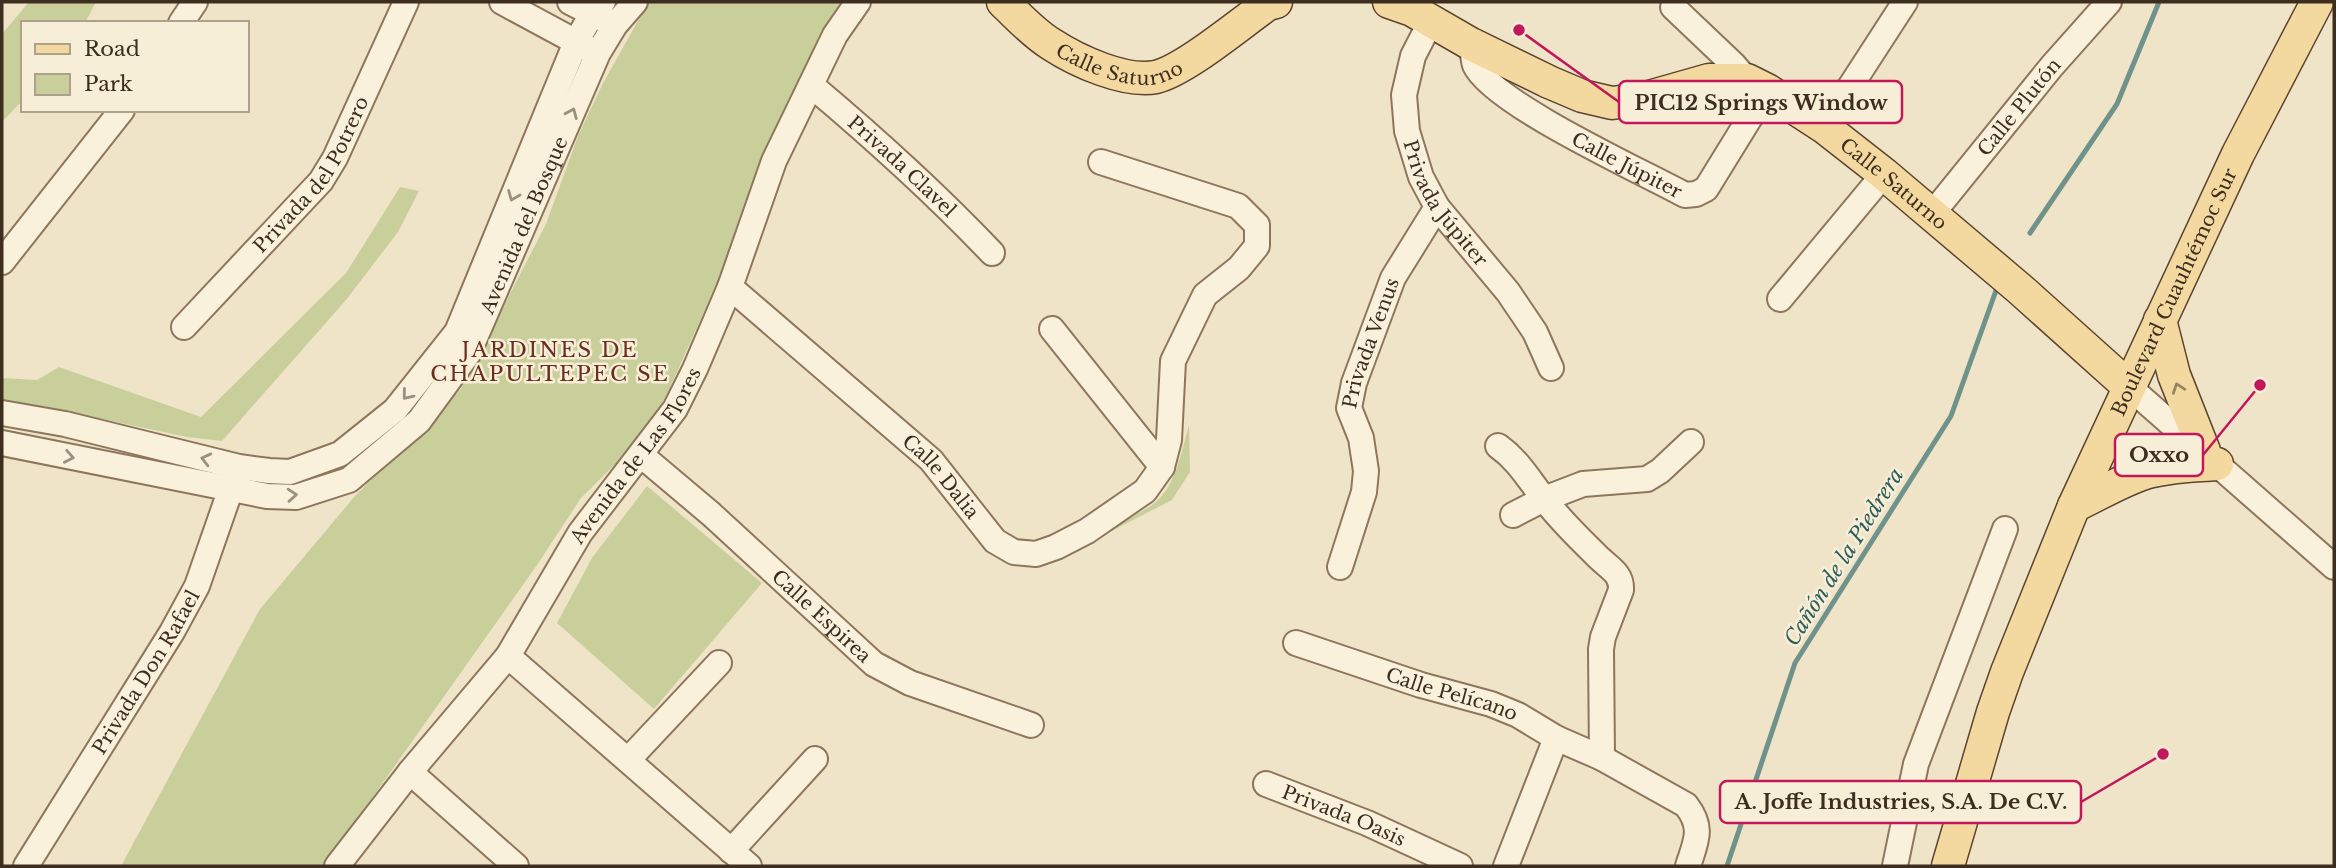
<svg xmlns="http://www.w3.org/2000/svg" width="2336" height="868" viewBox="0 0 2336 868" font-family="'Libre Baskerville',serif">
<rect width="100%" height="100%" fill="#f0e4c8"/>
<path fill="#c9cf9b" d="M 29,2 L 96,2 L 85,23 L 23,23 L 23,100 L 2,122 L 2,34 Z
M 842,2 L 807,65 L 766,160 L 735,243 L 667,394 L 640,440 L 581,498 L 537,565 L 324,866 L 121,866 L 260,609 L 355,496 L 461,389 L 546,224 L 578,136 L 603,83 L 648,3 Z
M 400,187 L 419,191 L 398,232 L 346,300 L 222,441 L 187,437 L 102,419 L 2,401 L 2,378 L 37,380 L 59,367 L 201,417 L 346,273 Z
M 1189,425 L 1190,472 L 1172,500 L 1100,537 C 1116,523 1135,517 1152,505 C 1176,488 1181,452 1189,425 Z
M 647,486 L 762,583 L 654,709 L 557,623 L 592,558 Z"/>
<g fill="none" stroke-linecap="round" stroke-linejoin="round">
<path stroke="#6f938a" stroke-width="5" d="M 2030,233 L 2117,104 L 2159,2
M 1727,866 L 1795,663 L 1951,416 L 1998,285"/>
<defs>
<g id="minor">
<path d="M 502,2 L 591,50"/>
<path d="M 570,2 L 605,20"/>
<path d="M 1673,7 L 1734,65 L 1747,80"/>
<path id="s1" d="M 1431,21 L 1413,56 L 1404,95 L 1407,131 L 1421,177 L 1437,207 L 1508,292 L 1535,332 L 1551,368"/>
<path d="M 181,23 L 195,2"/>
<path id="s2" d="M 1471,44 C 1473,50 1473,59 1475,65 C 1492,103 1643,172 1685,195 L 1696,194 L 1706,189 L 1767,90"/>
<path id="s3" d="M 811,85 C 874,138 935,193 992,253"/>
<path d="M 1824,127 L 1905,2"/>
<path id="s4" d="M 1932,214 L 2052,66 L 2109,2"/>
<path d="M 2,262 L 122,110"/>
<path id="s5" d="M 730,287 L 931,460 L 995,541 L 1014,552 L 1036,554 L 1056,547 L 1087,531 L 1145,491 L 1162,467 L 1169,440 L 1173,361 L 1205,295 L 1239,268 L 1257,246 L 1257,225 L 1238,206 L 1101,162"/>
<path d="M 1780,299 L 1884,174"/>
<path id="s6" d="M 184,327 L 321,181 L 335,158 L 406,2"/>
<path d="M 1052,329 L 1162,467"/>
<path d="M 2128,386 L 2334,567"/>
<path d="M 2,413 L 65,424 L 239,467 L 269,471 L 290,472 L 340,454 L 395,410 L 457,332 L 576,42 L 592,14 L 603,2"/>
<path id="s7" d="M 2,443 L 267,496 L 296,497 L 349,480 L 419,421 L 468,354 L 598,53 L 615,25 L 635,2"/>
<path d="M 1498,446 C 1519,461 1529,480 1545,500 C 1560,520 1579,538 1597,556 C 1609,568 1622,573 1621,590 L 1603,637 L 1601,649 L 1602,758"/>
<path id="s8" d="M 641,455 L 711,514 L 874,664 L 910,683 L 1031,725"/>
<path d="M 1513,515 L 1544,499 L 1583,484 L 1647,479 L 1660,471 L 1691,442"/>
<path id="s9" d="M 1340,567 L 1364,492 L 1366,471 L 1361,438 L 1349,408 L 1354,383 L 1393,278 L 1437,207"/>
<path id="s10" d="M 1296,643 L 1421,685 L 1491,704 L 1518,715 L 1556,738 L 1602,758 L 1686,805 C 1704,828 1696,841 1688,866"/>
<path d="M 508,656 L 749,866"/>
<path d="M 628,760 L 719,663"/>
<path d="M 410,772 L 516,866"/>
<path id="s11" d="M 1266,784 L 1367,823 L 1460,866"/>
<path d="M 731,851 L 815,759"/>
<path id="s12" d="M 26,866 L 172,632 L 197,586 L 236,474"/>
<path id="s13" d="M 337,866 L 410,772 L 508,656 L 580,533 L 675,409 L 695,369 L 730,287 L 774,161 L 835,35 L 858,2"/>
<path d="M 1506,866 L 1556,738"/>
<path d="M 1895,866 L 1916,764 L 2005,529"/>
</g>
<g id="major">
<path id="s14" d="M 1003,2 C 1018,16 1033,33 1051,44 C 1077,61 1125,83 1156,77 C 1185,70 1241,23 1268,4 L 1276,2"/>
<path id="s15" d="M 1389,2 L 1412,10 L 1471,44 L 1549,82 L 1582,96 L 1612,103 L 1642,99 L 1709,80 L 1747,80 L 1767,90 L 1824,127 L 1884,174 L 2021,290 L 2128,386"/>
<path d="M 2160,320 L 2174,375 L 2204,451"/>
<path d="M 2074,506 C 2098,495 2120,481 2145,473 C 2169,466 2193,466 2217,464"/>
<path id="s16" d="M 1948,866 L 1993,712 L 2007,672 L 2074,506 L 2238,154 L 2317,2"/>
</g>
</defs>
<use href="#minor" stroke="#8d765c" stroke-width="28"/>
<use href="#major" stroke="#5b4430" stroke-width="35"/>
<use href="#minor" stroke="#faf1dc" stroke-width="24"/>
<use href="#major" stroke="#f3d9a0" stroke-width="32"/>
</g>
<defs><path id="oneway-chevron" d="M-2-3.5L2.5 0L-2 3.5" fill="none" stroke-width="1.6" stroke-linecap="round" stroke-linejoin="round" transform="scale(1.75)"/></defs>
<g stroke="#9c907e">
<use href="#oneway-chevron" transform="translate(572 113) rotate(-67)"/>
<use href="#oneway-chevron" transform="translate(513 196) rotate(112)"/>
<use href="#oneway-chevron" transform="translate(407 395) rotate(129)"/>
<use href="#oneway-chevron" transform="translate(69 457) rotate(11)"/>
<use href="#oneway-chevron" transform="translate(206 459) rotate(-166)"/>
<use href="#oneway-chevron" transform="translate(292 495) rotate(-4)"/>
</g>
<use stroke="#988460" href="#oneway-chevron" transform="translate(2178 388) rotate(-109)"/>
<g text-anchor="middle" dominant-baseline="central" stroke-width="5" stroke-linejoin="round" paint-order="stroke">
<g font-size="19" fill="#3d2e20" stroke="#f7eed8">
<text stroke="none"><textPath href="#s14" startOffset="138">Calle Saturno</textPath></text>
<text stroke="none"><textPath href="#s4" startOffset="138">Calle Plutón</textPath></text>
<text stroke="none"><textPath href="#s2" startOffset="205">Calle Júpiter</textPath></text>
<text stroke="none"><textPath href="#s3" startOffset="122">Privada Clavel</textPath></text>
<text stroke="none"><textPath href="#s6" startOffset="200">Privada del Potrero</textPath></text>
<text stroke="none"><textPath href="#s15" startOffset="564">Calle Saturno</textPath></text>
<text stroke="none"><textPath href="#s1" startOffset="198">Privada Júpiter</textPath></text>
<text stroke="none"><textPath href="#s7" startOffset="670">Avenida del Bosque</textPath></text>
<text stroke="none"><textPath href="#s16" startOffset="618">Boulevard Cuauhtémoc Sur</textPath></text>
<text stroke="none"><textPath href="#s9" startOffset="234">Privada Venus</textPath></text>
<text stroke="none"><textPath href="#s13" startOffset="509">Avenida de Las Flores</textPath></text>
<text stroke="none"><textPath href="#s5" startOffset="284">Calle Dalia</textPath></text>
<text stroke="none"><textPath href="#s8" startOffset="242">Calle Espirea</textPath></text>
<text stroke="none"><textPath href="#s12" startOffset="228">Privada Don Rafael</textPath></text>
<text stroke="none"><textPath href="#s10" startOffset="164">Calle Pelícano</textPath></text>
<text stroke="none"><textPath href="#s11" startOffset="84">Privada Oasis</textPath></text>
</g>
<g font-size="21" letter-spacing="2" fill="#6b2e1e" stroke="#f7eed8">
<text x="550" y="350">JARDINES DE<tspan x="550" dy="24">CHAPULTEPEC SE</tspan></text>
</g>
<g font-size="21" font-style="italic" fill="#2f5d5a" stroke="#f7eed8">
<text transform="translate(1844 557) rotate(-58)">Cañón de la Piedrera</text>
</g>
</g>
<path fill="none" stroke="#c2185b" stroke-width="2.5" d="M1519 30L1619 102M2260 385L2203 455M2163 754L2081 802"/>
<g fill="#c2185b" stroke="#f7eed8" stroke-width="2.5">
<circle cx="1519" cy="30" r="7"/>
<circle cx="2260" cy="385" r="7"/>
<circle cx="2163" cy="754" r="7"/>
</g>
<g fill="#f7eed8" stroke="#c2185b" stroke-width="2.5">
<rect x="1619" y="81" width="283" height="42" rx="7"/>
<rect x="2115" y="434" width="88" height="42" rx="7"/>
<rect x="1720" y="781" width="361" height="42" rx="7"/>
</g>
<g font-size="21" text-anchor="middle" font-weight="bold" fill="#3d2e20">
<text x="1761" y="110">PIC12 Springs Window</text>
<text x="2159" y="462">Oxxo</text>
<text x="1901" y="809">A. Joffe Industries, S.A. De C.V.</text>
</g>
<rect width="2336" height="868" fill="none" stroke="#3d2e20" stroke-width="7"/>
<rect x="21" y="21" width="228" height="91" fill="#f7eed8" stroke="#ada18e" stroke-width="2"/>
<rect x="35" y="44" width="35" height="10" fill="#f3d9a0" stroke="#ada18e" stroke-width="2"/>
<text x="84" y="56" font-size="21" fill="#3d2e20">Road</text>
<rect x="35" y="74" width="35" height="21" fill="#c9cf9b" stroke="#ada18e" stroke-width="2"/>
<text x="84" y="91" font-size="21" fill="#3d2e20">Park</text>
</svg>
